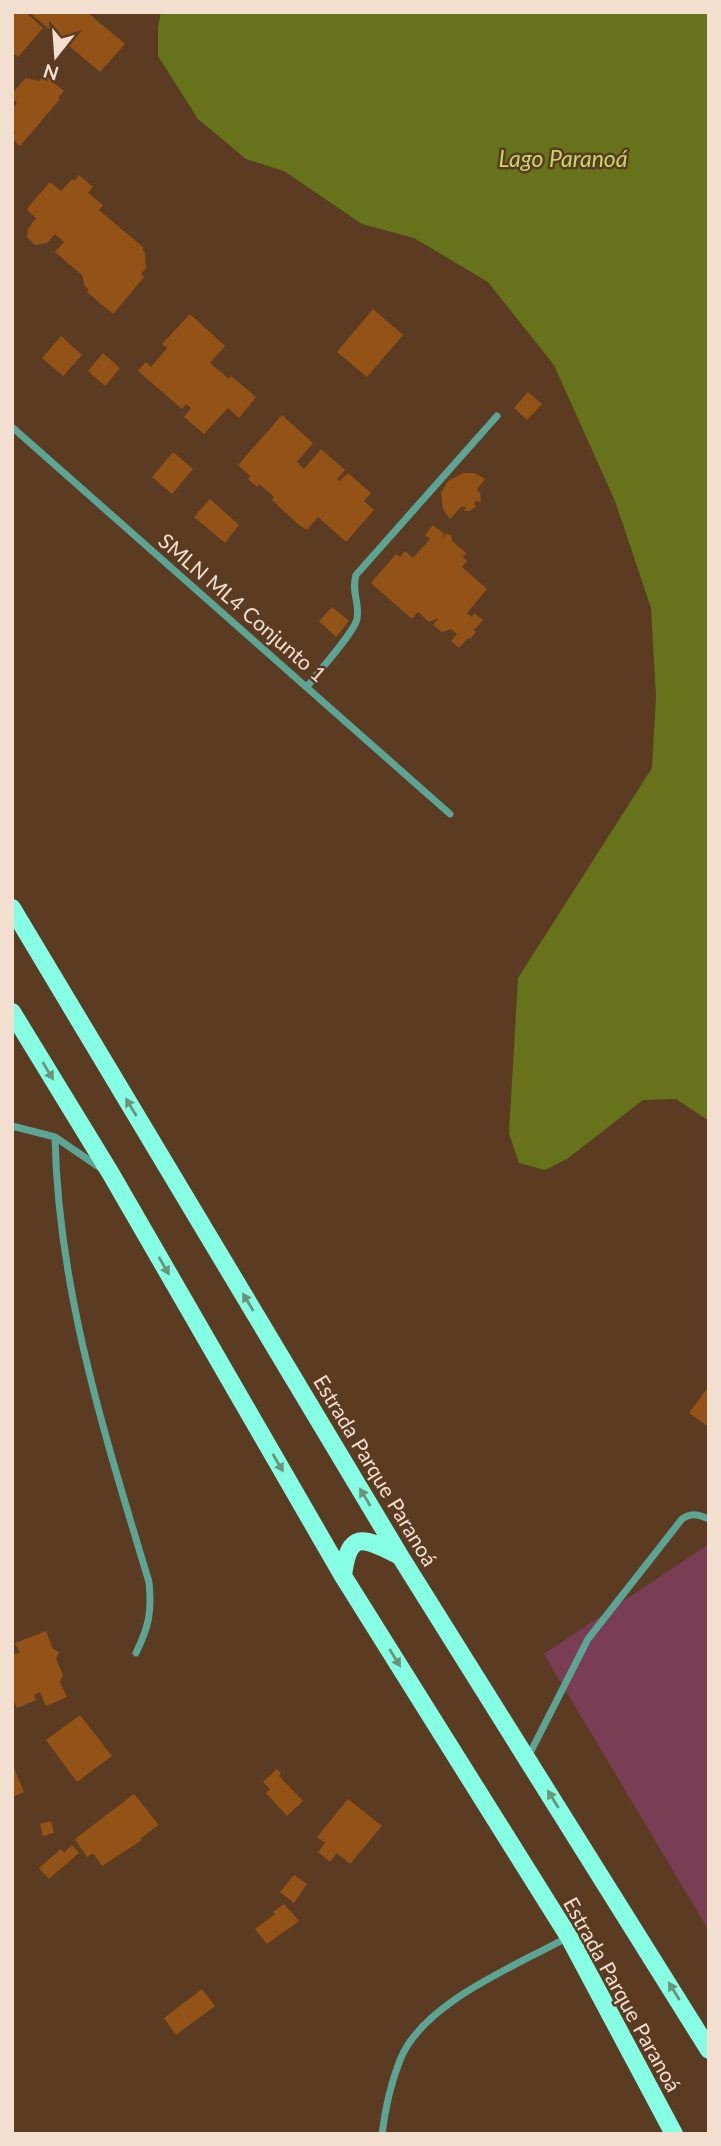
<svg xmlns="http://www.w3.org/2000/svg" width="721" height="2146" viewBox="0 0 721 2146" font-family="Lato,sans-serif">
<rect width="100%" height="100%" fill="#5b3b22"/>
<path fill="#793e54" d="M 709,1544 L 709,1931 L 544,1654 Z"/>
<path fill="#66731a" d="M 161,12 L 709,12 L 709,1121 L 676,1099 L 643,1100 L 567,1159 L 545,1170 L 519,1163 L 509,1133 L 518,978 L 652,768 L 656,697 L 651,608 L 615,501 L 554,365 L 488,282 L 414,238 L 362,224 L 284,171 L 246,159 L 198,119 L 158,56 L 158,27 Z"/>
<path fill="#945316" d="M 12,12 L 25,12 L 43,28 L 18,57 L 12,52 Z
M 29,12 L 87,12 L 125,44 L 100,72 Z
M 45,75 L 64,91 L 58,98 L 60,99 L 20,146 L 12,139 L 15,132 L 12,130 L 12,109 L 17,103 L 12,99 L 12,93 L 26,78 L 39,81 Z
M 79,175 L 93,187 L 88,193 L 103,205 L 99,210 L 144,248 L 142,250 L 145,252 L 146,268 L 141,274 L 144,277 L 113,314 L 87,292 L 89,289 L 85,287 L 82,275 L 55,252 L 64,242 L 55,234 L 47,243 L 35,245 L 27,237 L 28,229 L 36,218 L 27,210 L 29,206 L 50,182 L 61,191 L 72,179 L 74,181 Z
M 373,309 L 403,335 L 367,377 L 337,352 Z
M 190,314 L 225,346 L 210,363 L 229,379 L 231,376 L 256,397 L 239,418 L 228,408 L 204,434 L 184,417 L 191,408 L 186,404 L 182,409 L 138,371 L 146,362 L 151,367 L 167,348 L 162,344 Z
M 61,336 L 82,355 L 63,376 L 42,358 Z
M 103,353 L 120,368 L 105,386 L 88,371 Z
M 528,392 L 542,404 L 527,420 L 514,408 Z
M 282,415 L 313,443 L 297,462 L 304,469 L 321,449 L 345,470 L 337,479 L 340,481 L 348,473 L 371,493 L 364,501 L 374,510 L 346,542 L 318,517 L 307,530 L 299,525 L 272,500 L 274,497 L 259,484 L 257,487 L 248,479 L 250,476 L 238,465 Z
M 173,452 L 193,469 L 172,494 L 152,477 Z
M 463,473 L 474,473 L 485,479 L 477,489 L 480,493 L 481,502 L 476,501 L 474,504 L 477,506 L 470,511 L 464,511 L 466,507 L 462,506 L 450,519 L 443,509 L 441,493 L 448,481 Z
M 210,499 L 239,525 L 225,543 L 194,517 Z
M 433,525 L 444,534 L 442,539 L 446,534 L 451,535 L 452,541 L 466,553 L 463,557 L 467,561 L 462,567 L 487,589 L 467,613 L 472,617 L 474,613 L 483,620 L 474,630 L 476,632 L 470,639 L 468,638 L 459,648 L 451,641 L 457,634 L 451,629 L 442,632 L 433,625 L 439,618 L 429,622 L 418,612 L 412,619 L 371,583 L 396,554 L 400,557 L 405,551 L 413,558 L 430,539 L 425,535 Z
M 332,607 L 349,621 L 336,637 L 319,621 Z
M 709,1386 L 709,1427 L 689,1413 Z
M 46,1631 L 53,1649 L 59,1652 L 56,1659 L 63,1675 L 60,1682 L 67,1697 L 46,1706 L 40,1692 L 34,1695 L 36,1700 L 17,1708 L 12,1697 L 12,1654 L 20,1653 L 15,1643 Z
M 80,1715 L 112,1756 L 77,1782 L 46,1740 Z
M 12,1763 L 24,1792 L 12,1797 Z
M 277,1769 L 281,1773 L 279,1776 L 303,1801 L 287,1816 L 266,1793 L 270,1789 L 263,1782 Z
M 134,1794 L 159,1825 L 141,1838 L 142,1840 L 102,1866 L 93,1853 L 87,1857 L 75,1839 Z
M 348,1799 L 382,1826 L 350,1864 L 337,1853 L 330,1862 L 318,1852 L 325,1843 L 317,1837 Z
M 51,1821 L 54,1833 L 43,1836 L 40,1824 Z
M 72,1845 L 79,1853 L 49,1879 L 39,1868 L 61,1849 L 64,1853 Z
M 294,1875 L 307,1884 L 294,1903 L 280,1892 Z
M 284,1904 L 299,1921 L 267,1944 L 255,1929 L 275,1914 L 273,1912 Z
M 202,1989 L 215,2006 L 176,2035 L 164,2018 Z"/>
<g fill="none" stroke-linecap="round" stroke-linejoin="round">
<path stroke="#5ca494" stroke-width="7" d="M 12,427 L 450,814
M 307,687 C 317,673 354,633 357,619 C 360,603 351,592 356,575 L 497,416
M 12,1126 L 55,1137 L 102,1169
M 55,1137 C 58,1290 105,1436 149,1582 C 152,1612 149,1626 136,1653
M 528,1757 L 588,1639 L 682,1519 C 692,1512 698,1515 709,1519
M 382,2134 C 385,2110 391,2083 400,2060 C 423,2002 516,1966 568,1937"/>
<path stroke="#85fee4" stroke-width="18" d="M 12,908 L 400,1556 L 709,2050
M 12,1012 L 111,1174 L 343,1576 L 569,1937 L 674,2134
M 343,1576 C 349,1527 366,1539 400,1556"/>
</g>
<defs><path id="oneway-solid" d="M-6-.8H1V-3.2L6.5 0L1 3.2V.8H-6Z" transform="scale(1.75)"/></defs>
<g fill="#6e9379">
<use href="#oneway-solid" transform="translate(48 1071) rotate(59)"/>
<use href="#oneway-solid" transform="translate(131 1107) rotate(-121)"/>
<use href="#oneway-solid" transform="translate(164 1266) rotate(60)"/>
<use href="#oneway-solid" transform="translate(248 1302) rotate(-121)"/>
<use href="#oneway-solid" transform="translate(278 1463) rotate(60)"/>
<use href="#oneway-solid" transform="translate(365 1497) rotate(-121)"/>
<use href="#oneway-solid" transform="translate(395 1658) rotate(58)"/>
<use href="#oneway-solid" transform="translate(553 1799) rotate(-122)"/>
<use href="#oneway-solid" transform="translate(674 1991) rotate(-122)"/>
</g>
<g text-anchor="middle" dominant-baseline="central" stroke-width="5" stroke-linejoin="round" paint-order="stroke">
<g font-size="21" fill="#f3dfd0" stroke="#5b3b22">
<text transform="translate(243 607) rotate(41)">SMLN ML4 Conjunto 1</text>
<text transform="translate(376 1470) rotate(59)">Estrada Parque Paranoá</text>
<text transform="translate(623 1994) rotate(61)">Estrada Parque Paranoá</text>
</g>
<g font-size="23" font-style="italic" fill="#c4d866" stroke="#5b3b22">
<text x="563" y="158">Lago Paranoá</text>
</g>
</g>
<rect width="721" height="2146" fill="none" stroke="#f3dfd0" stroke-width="28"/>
<g transform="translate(56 56) rotate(197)" stroke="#5b3b22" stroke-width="5" paint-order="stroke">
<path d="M0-5L12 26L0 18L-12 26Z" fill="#f3dfd0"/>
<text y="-10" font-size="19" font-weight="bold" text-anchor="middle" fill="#f3dfd0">N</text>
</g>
</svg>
